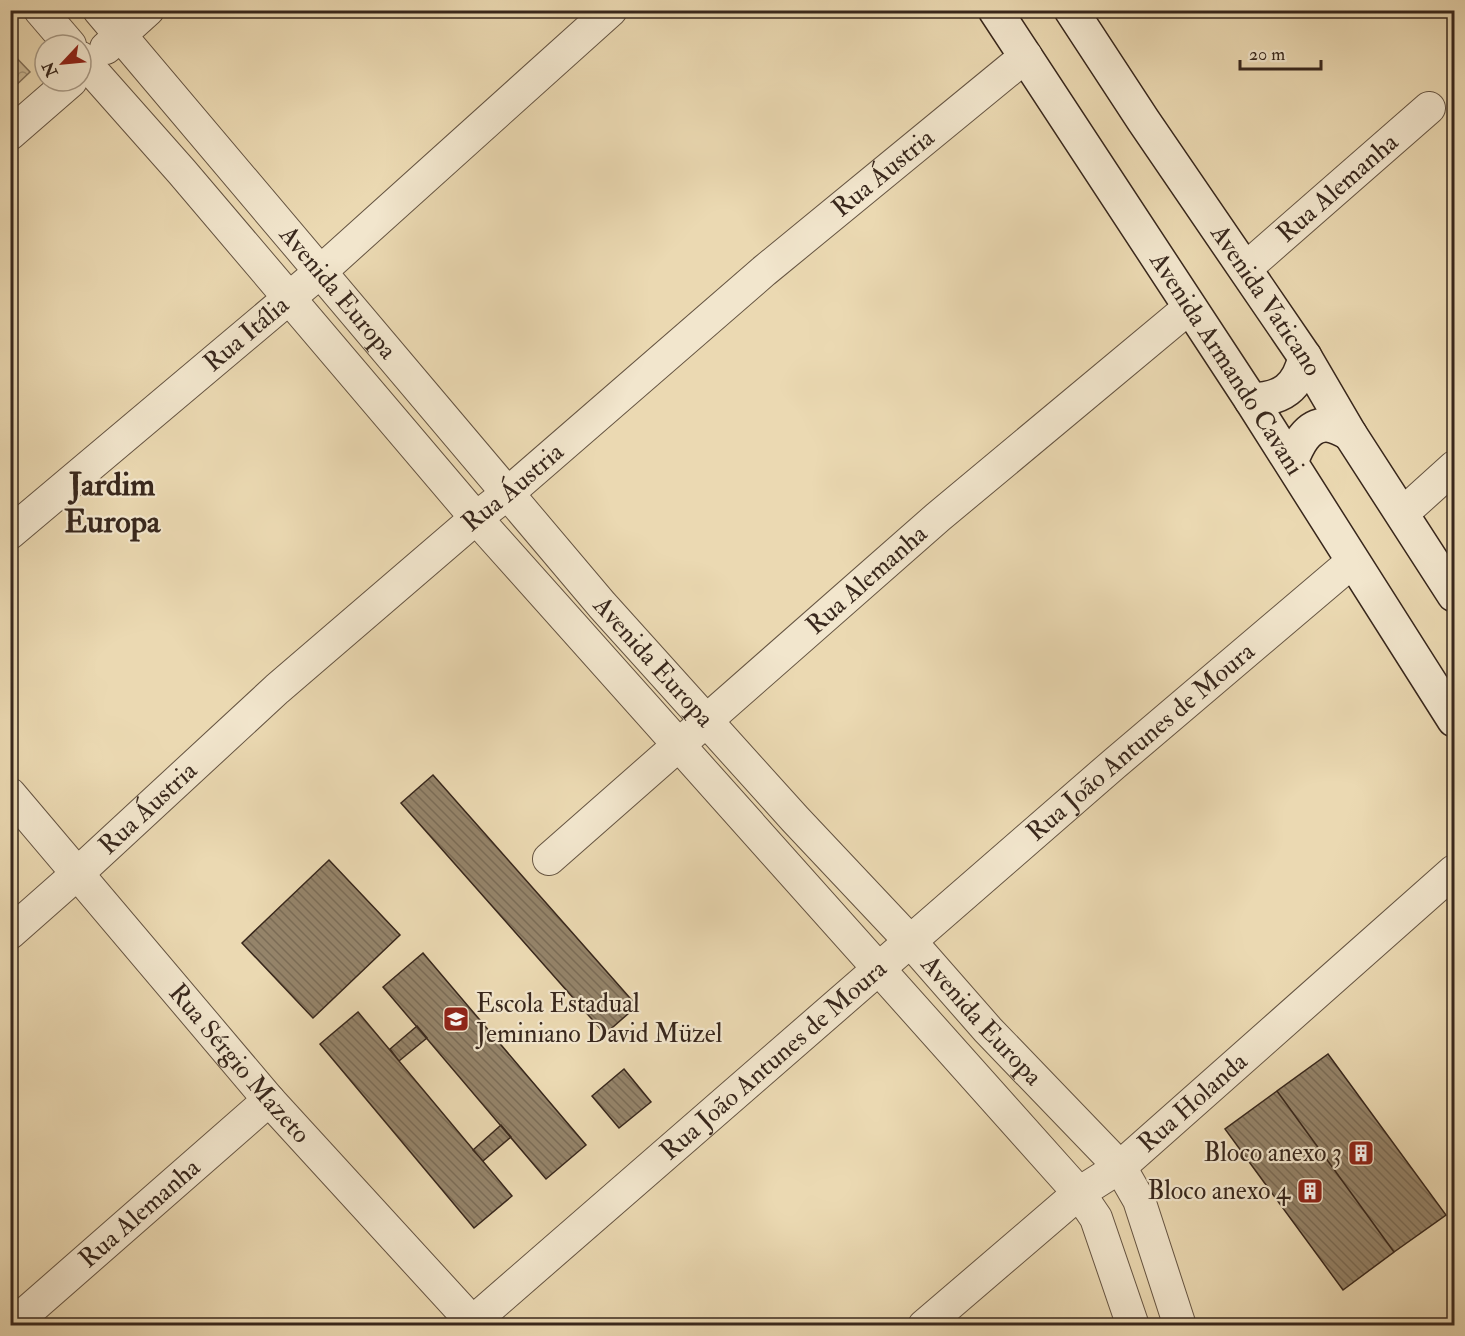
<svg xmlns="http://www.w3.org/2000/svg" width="1465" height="1336" viewBox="0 0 1465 1336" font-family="'IM FELL Double Pica',serif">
<defs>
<pattern id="park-crowns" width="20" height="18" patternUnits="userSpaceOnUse" patternTransform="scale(1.5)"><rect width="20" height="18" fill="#cdbb98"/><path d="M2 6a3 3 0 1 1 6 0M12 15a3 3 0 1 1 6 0" fill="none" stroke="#a7987b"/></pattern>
<pattern id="building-back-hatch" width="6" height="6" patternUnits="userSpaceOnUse" patternTransform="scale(1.5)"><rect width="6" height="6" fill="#95846a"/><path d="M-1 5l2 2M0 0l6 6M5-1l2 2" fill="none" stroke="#7b6c56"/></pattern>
</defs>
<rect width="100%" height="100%" fill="#ebd9b2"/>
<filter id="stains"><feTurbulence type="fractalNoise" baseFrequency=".00333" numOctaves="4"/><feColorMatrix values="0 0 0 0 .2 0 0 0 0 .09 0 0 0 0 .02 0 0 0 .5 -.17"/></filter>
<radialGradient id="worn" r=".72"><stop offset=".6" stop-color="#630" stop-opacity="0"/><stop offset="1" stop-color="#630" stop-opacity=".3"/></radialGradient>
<path fill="url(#park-crowns)" stroke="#82715a" stroke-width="1.5" d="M 10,51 L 30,72 L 11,90 L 10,90 Z"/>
<path fill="url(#building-back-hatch)" stroke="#38271c" stroke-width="1.5" d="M 433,775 L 637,1006 L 605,1034 L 401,803 Z
M 329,860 L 400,935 L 313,1018 L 242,943 Z
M 423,953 L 586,1145 L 546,1179 L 383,987 Z
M 358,1012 L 512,1196 L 474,1228 L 320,1044 Z
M 417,1026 L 427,1038 L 399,1061 L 390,1049 Z
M 1328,1054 L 1446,1215 L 1394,1252 L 1277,1091 Z
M 624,1069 L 651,1102 L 619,1128 L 592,1096 Z
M 1277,1091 L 1394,1252 L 1343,1290 L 1225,1129 Z
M 501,1125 L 511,1137 L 483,1161 L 473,1150 Z"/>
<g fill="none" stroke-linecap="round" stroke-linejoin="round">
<defs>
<g id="minor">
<path d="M 40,10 L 70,45"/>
<path id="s1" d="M 99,10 L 602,605 L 795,819 L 910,941 L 988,1030 L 1120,1167 L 1139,1200 L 1180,1326"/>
<path d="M 106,48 L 148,10"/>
<path d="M 81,58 L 182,172 L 476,518 L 1079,1193 L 1096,1218 L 1133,1326"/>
<path d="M 10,134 L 71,81"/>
<path id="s2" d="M 1245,269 L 1429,108"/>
<path d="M 1402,514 L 1454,467"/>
<path id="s3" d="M 10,533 L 320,272 L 611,10"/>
<path id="s4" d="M 10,794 L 269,1100 L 476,1326"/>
<path id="s5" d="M 549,859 L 938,517 L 1190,307"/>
<path id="s6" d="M 10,933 L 78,873 L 277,689 L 476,518 L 507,494 L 764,271 L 1026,56"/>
<path id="s7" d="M 11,1326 L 269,1100"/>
<path id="s8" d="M 468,1326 L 1114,764 L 1353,561"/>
<path id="s9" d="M 924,1326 L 1079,1193 L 1120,1167 L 1454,871"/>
</g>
<g id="secondary">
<path id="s10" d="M 995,10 L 1251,400 L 1454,720"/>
<path id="s11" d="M 1071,10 L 1143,120 L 1305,357 L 1350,434 L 1454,595"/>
<path d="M 1251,400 C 1282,399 1298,388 1305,357"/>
<path d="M 1291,462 C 1297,447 1306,425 1326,425 C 1334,425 1343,430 1350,434"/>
</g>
</defs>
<use href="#minor" stroke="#655442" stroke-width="34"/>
<use href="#secondary" stroke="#38271c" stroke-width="36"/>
<use href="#minor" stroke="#f2e6cd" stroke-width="32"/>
<use href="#secondary" stroke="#f2e6cd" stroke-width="33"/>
</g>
<defs>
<symbol id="school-square" viewBox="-11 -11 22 22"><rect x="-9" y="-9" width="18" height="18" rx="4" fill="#8f2418" stroke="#f2e6cd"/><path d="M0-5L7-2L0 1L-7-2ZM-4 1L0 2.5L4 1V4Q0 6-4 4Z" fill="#fff"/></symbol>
<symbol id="building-square" viewBox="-11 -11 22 22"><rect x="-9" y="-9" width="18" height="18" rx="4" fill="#8f2418" stroke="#f2e6cd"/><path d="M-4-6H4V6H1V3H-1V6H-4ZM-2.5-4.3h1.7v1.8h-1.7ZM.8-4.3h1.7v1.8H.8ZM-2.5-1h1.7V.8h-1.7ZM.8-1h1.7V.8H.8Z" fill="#fff"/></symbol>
</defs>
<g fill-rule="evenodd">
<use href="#school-square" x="441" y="1004" width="30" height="30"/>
<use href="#building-square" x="1346" y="1138" width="30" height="30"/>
<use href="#building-square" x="1295" y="1176" width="30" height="30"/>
</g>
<g text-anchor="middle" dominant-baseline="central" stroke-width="4.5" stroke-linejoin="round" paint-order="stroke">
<g font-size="26" fill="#38271c" stroke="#f2e6cd">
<text stroke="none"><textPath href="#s6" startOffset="1158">Rua Áustria</textPath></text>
<text stroke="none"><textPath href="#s2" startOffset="123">Rua Alemanha</textPath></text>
<text stroke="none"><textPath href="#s1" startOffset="370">Avenida Europa</textPath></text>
<text stroke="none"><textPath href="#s11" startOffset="350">Avenida Vaticano</textPath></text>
<text stroke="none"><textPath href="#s3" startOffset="309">Rua Itália</textPath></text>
<text stroke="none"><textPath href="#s10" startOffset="423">Avenida Armando Cavani</textPath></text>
<text stroke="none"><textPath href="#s6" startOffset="672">Rua Áustria</textPath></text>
<text stroke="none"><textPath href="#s5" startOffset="423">Rua Alemanha</textPath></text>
<text stroke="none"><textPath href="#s1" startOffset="856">Avenida Europa</textPath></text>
<text stroke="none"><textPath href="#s8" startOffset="891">Rua João Antunes de Moura</textPath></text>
<text stroke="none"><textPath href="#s6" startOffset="186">Rua Áustria</textPath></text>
<text stroke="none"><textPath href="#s1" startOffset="1342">Avenida Europa</textPath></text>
<text stroke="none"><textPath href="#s8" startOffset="405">Rua João Antunes de Moura</textPath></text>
<text stroke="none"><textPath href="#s4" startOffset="354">Rua Sérgio Mazeto</textPath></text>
<text stroke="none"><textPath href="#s9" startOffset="350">Rua Holanda</textPath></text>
<text stroke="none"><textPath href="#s7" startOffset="171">Rua Alemanha</textPath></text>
</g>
<g font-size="26" fill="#38271c" stroke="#f2e6cd" text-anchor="end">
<text x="476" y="1004" text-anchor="start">Escola Estadual<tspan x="476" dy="30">Jeminiano David Müzel</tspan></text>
<text x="1342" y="1153">Bloco anexo 3</text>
<text x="1290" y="1191">Bloco anexo 4</text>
</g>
<g font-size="32" font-weight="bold" fill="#38271c" stroke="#f2e6cd">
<text x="112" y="485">Jardim<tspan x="112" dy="37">Europa</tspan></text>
</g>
</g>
<rect width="1465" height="1336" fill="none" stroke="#ebd9b2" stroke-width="36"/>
<rect x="12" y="12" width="1441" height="1312" fill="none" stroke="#38271c" stroke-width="3"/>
<rect x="18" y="18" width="1429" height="1300" fill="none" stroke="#38271c" stroke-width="1.5"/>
<g transform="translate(63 63) rotate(244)"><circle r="28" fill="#f2e6cd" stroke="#a89a86" stroke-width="1.5"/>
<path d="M0-4.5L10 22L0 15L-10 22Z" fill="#8f2418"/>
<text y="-9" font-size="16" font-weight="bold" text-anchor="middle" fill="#38271c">N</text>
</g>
<path d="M1240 60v9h81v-9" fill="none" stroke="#38271c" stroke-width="3"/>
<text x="1249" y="60" font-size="18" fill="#38271c" stroke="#f2e6cd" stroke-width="4.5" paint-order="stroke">20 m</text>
<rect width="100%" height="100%" filter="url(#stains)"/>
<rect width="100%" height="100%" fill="url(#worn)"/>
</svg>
